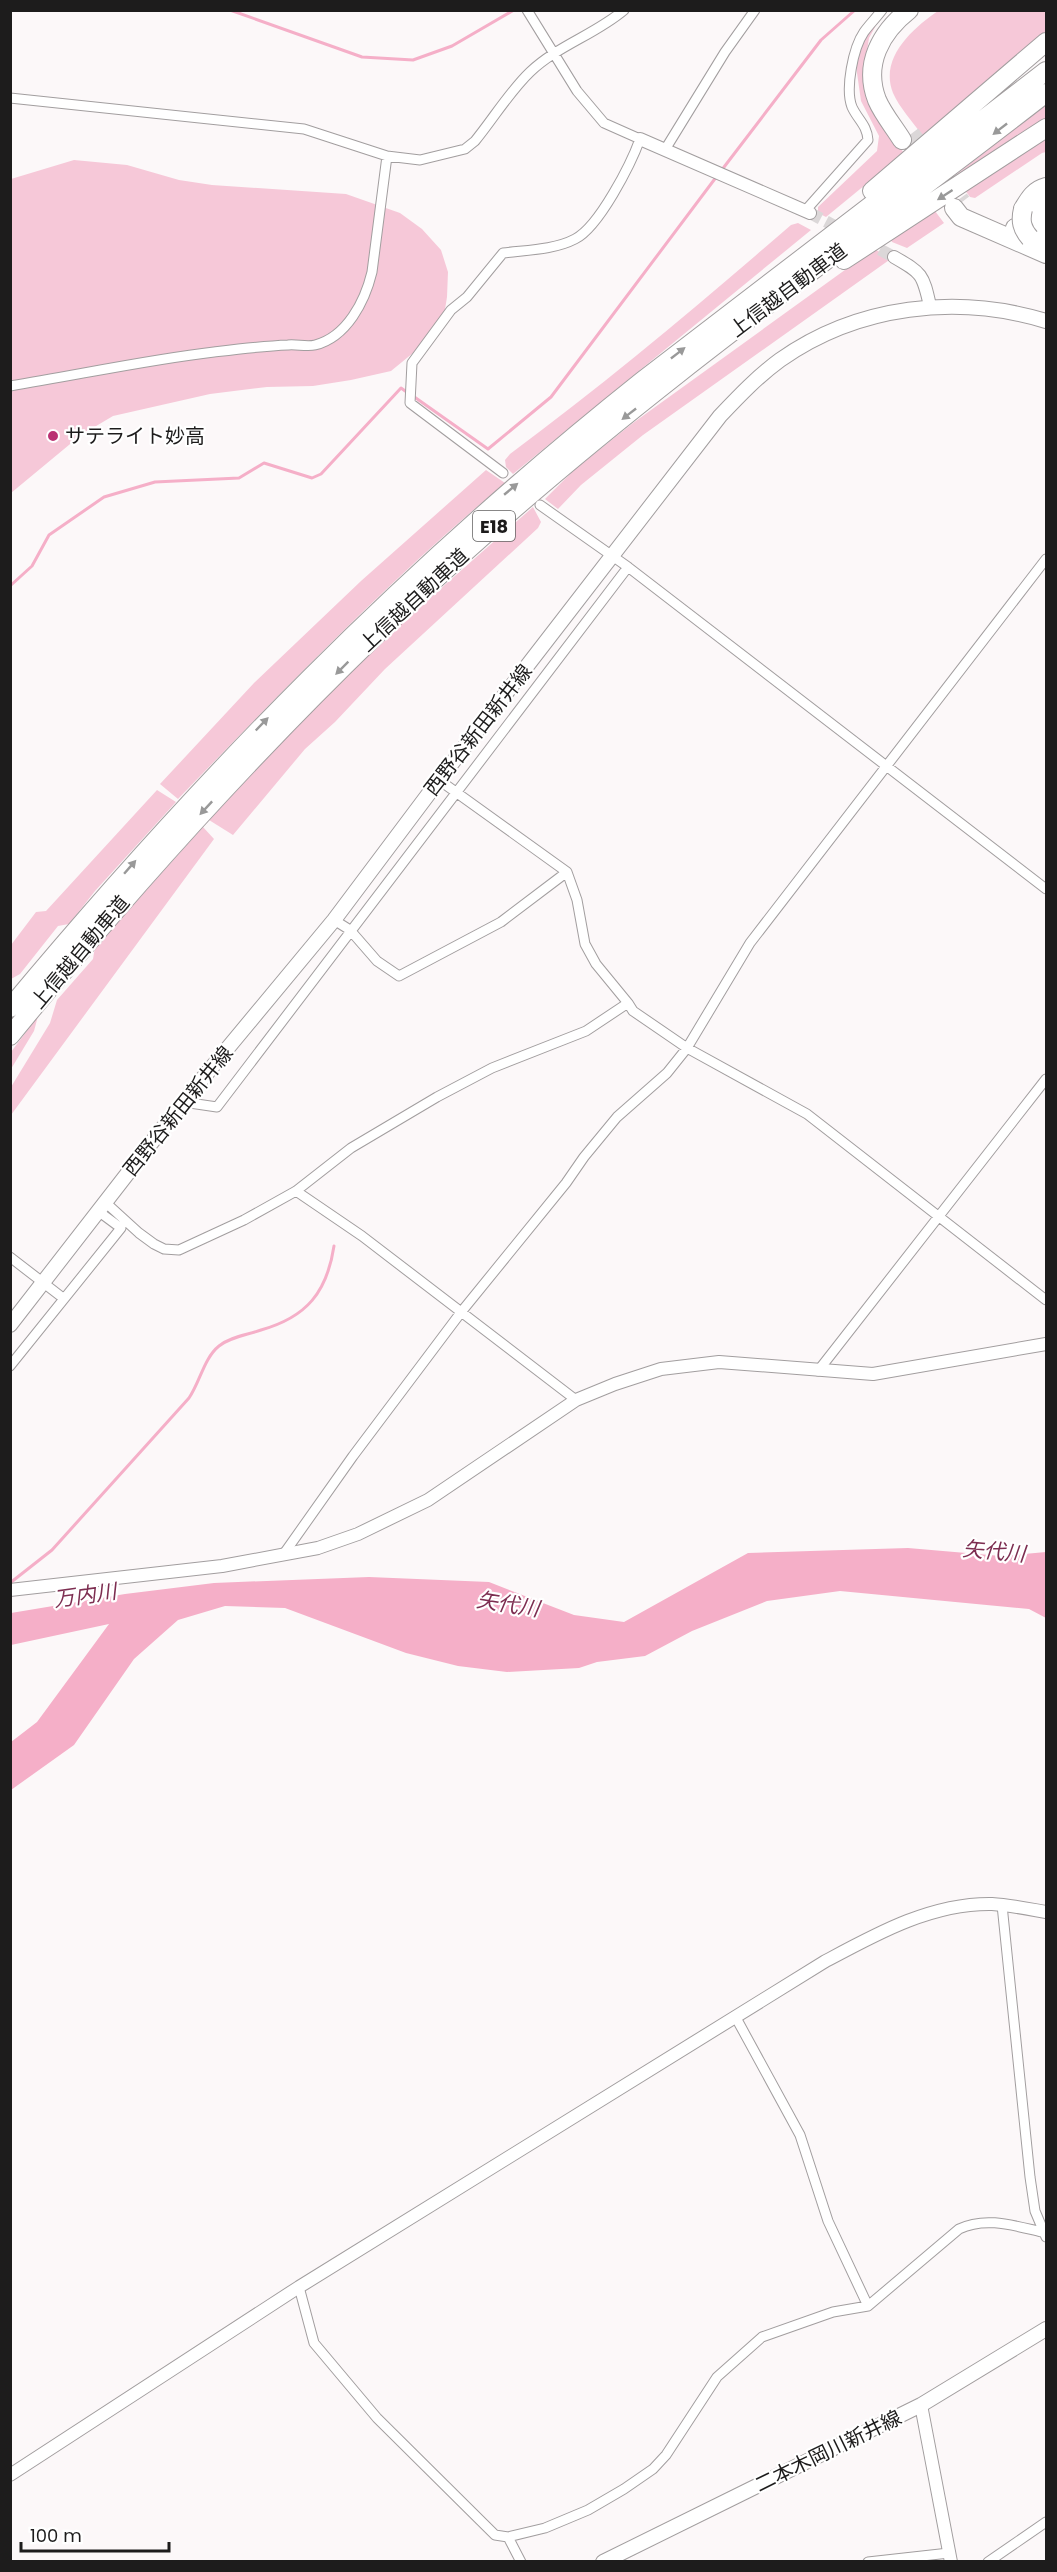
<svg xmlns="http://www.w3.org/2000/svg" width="1057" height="2572" viewBox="0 0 1057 2572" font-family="Poppins,'Noto Sans JP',sans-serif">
<rect width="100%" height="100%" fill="#fcf8f9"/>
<path fill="#f6c8d8" d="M 938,11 L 1046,11 L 1046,31 L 933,131 L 922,135 C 913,122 899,107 893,93 C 879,58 913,28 938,11 Z
M 879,20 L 869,38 L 864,70 L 880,121 L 904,153 L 826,217 L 818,213 L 818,207 L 877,151 L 879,136 L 861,101 L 856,66 L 864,38 Z
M 1046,104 L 1046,120 L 952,185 L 948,181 Z
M 1046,137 L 1046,152 L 1042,153 L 975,198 L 970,197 L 964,189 Z
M 74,160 L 127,165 L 179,180 L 212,185 L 346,194 L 400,213 L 422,229 L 441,250 L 448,272 L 447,297 L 443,322 L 413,353 L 391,371 L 351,380 L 313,386 L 267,387 L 210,394 L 113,416 L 81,435 L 11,493 L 11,179 Z
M 935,211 L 944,223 L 907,248 L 892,242 L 890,238 Z
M 798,223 L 811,230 L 513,474 L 506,467 L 505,460 L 510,454 C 607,382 700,304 791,225 Z
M 874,249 L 892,258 L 643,435 L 581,485 L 558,509 L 545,499 L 575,469 L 633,423 Z
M 486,470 L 505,483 C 389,580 283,690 178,799 L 160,784 L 254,683 L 361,581 Z
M 533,507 L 541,522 L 538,528 L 385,669 L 335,722 L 305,749 L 233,835 L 209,820 L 297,726 L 396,628 Z
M 157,790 L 176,802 L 95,891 L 69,924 L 58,926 L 20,974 L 11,979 L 11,945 L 36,912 L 46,911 Z
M 203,827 L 214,839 L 11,1115 L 11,1087 L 50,1023 L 57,1000 L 93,959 L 95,947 Z
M 38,1016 L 34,1031 L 11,1069 L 11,1052 Z"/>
<path fill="#f5afc8" d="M 908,1548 L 1001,1556 L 1046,1552 L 1046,1618 L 1029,1609 L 840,1591 L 767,1601 L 692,1631 L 645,1656 L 597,1662 L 579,1668 L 507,1672 L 458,1666 L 406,1653 L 285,1608 L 225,1606 L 178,1620 L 134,1659 L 74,1745 L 11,1790 L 11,1742 L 37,1722 L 109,1624 L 11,1645 L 11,1613 L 125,1594 L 214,1583 L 369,1577 L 489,1582 L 574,1615 L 624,1622 L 748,1553 Z"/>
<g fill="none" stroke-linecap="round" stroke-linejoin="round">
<path stroke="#f5afc8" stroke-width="3" d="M 230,10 L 362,57 L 413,60 L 452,46 L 514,10
M 721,171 L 821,40 L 855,10
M 413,396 L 488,449 L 551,397 L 717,176
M 10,586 L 32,566 L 49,535 L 104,497 L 155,482 L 239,478 L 264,463 L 312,478 L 321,474 L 401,388 L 408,393
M 10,1583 L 52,1550 L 189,1398 C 200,1382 204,1358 219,1346 C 230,1337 247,1335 261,1330 C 307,1317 327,1292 334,1246"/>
<path stroke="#dbd7d8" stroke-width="12" stroke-dasharray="12 6" stroke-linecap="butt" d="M 810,213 L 846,232
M 864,241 L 894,257"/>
<path stroke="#dbd7d8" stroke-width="18" stroke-dasharray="18 9" stroke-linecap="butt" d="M 911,134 L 962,202"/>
<defs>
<path id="minor" d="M 10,98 L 304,129 L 387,156 L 420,160 L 465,149 L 475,141 C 493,119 510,91 530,72 C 557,46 596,34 624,10
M 666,148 L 725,52 L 755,10
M 805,211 L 868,140 C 867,125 858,120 852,107 C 845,89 853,48 864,32 C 869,25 876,18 882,10
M 10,386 C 78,375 146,360 214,352 C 239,349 263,346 288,345 C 296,344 307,347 315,345 C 347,337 365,301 372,272 L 387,156
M 503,473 L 410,403 L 412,363 L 451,310 L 467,297 L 503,253 C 526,250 554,250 575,239 C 599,227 631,164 640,139 L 604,123 L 577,91 L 527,10
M 540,505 L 628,567 L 1046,889
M 439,780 L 567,872 L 577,900 L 585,944 L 596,964 L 628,1003
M 334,920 L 350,930 L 377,961 L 399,976 L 501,922 L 567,872
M 183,1102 L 217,1107 L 628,567
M 296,1191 L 362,1236 L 576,1400
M 105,1202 L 139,1233 L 154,1244 L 164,1249 L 179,1250 L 244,1220 L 296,1191 L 351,1148 L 437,1097 L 492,1068 L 586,1031 L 628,1003 L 633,1011 L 687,1048 L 807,1114 L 1046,1300
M 10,1257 L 63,1298
M 10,1366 L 121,1228 L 98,1211
M 818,1371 L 1046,1079
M 283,1555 L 353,1456 L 462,1311 L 566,1183 L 584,1157 L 617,1117 L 667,1073 L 687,1048 L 750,943 L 1046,559
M 1002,1905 L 1030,2177 L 1035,2211 L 1046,2237
M 735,2016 L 800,2135 L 828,2221 L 868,2306
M 299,2287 L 314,2343 L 377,2418 L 495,2535 L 508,2537 L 545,2528 L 588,2510 L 624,2489 L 653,2469 L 666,2455 L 717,2377 L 762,2337 L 833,2312 L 868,2306 L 959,2229 C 986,2216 1015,2226 1042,2232
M 508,2537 L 521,2562
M 868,2562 L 949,2553
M 988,2562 L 1046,2522"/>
<path id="tertiary" d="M 640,139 L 810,213
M 894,257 C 922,273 923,274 930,306
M 10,1590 L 222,1566 L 318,1548 L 358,1534 L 428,1500 L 576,1400 L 615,1384 L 661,1369 L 719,1362 L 873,1374 L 1046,1344
M 921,2405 L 951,2562
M 10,2475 L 299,2287 L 824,1962 C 876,1934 931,1903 992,1904 C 1010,1905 1029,1909 1046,1912"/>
<path id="secondary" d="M 10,1325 L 183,1102 L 334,920 L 439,780 L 720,416 C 739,396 758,376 780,360 C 858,305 957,294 1046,321
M 603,2562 L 921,2405 L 1046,2329"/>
<path id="motorway" d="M 902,140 C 894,127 883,114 877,100 C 863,64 881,32 909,10
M 872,191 L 1046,42
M 1046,200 C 1036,211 1036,223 1046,234
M 954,208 L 961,217 L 1046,254
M 1023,209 C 1029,199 1034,190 1046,187
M 1015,228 L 1046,237
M 844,260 L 1046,128
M 10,1008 C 204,775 405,570 642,381 L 1046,71
M 10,1036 C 158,855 316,683 491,529 C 667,373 861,237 1046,93"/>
</defs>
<use href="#minor" stroke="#a29e9f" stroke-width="11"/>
<use href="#tertiary" stroke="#a29e9f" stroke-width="14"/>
<use href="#secondary" stroke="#a29e9f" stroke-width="16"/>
<use href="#motorway" stroke="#a29e9f" stroke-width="20"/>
<use href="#minor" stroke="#fff" stroke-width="9"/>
<use href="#tertiary" stroke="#fff" stroke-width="12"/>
<use href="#secondary" stroke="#fff" stroke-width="14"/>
<use href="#motorway" stroke="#fff" stroke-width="18"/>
<defs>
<path id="motorway-bridge" d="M 1023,209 C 1020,221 1022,229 1030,238"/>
</defs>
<use href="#motorway-bridge" stroke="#a29e9f" stroke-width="20" stroke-linecap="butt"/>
<use href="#motorway-bridge" stroke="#fff" stroke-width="18"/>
</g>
<defs><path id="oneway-solid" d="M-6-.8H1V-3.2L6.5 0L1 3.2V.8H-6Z" transform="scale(1.5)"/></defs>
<g fill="#999">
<use href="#oneway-solid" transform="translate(1000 129) rotate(142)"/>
<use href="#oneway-solid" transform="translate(945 195) rotate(147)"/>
<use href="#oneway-solid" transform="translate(678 353) rotate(-38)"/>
<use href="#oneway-solid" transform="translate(629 414) rotate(142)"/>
<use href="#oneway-solid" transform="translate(511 489) rotate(-40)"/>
<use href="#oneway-solid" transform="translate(342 668) rotate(135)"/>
<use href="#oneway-solid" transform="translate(262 724) rotate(-46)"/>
<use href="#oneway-solid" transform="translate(206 808) rotate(133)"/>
<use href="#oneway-solid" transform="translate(130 867) rotate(-49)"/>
</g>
<circle fill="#ba3273" stroke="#fff" stroke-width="2" cx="53" cy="436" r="6"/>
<g text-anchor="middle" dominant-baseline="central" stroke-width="4.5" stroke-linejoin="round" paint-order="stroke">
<rect fill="#fff" stroke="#616060" stroke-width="1.5" x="473" y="511" width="42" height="30" rx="4.5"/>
<g font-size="18" font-weight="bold" fill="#1d1c1c">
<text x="494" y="526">E18</text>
</g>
<g font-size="20" fill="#1d1c1c" stroke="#fff">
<text transform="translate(788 290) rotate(-37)">上信越自動車道</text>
<text transform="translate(414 600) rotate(-43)">上信越自動車道</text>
<text transform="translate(478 730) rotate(-52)">西野谷新田新井線</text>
<text transform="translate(80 952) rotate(-50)">上信越自動車道</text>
<text transform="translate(178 1111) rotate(-51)">西野谷新田新井線</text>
<text transform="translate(828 2451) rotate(-26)">二本木岡川新井線</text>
</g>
<g font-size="20" fill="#1d1c1c" stroke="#fff" text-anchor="start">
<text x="65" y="436">サテライト妙高</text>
</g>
<g font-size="21" font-style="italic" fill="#7d2e51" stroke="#fff">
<text transform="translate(994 1551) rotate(5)">矢代川</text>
<text transform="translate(85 1595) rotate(-8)">万内川</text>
<text transform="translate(508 1604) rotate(9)">矢代川</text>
</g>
</g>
<rect width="1057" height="2572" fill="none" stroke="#1d1c1c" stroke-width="24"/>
<path d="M21 2542v9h148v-9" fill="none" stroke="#1d1c1c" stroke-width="3"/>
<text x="30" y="2542" font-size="18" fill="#1d1c1c" stroke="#ffffff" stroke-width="4.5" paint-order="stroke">100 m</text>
</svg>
